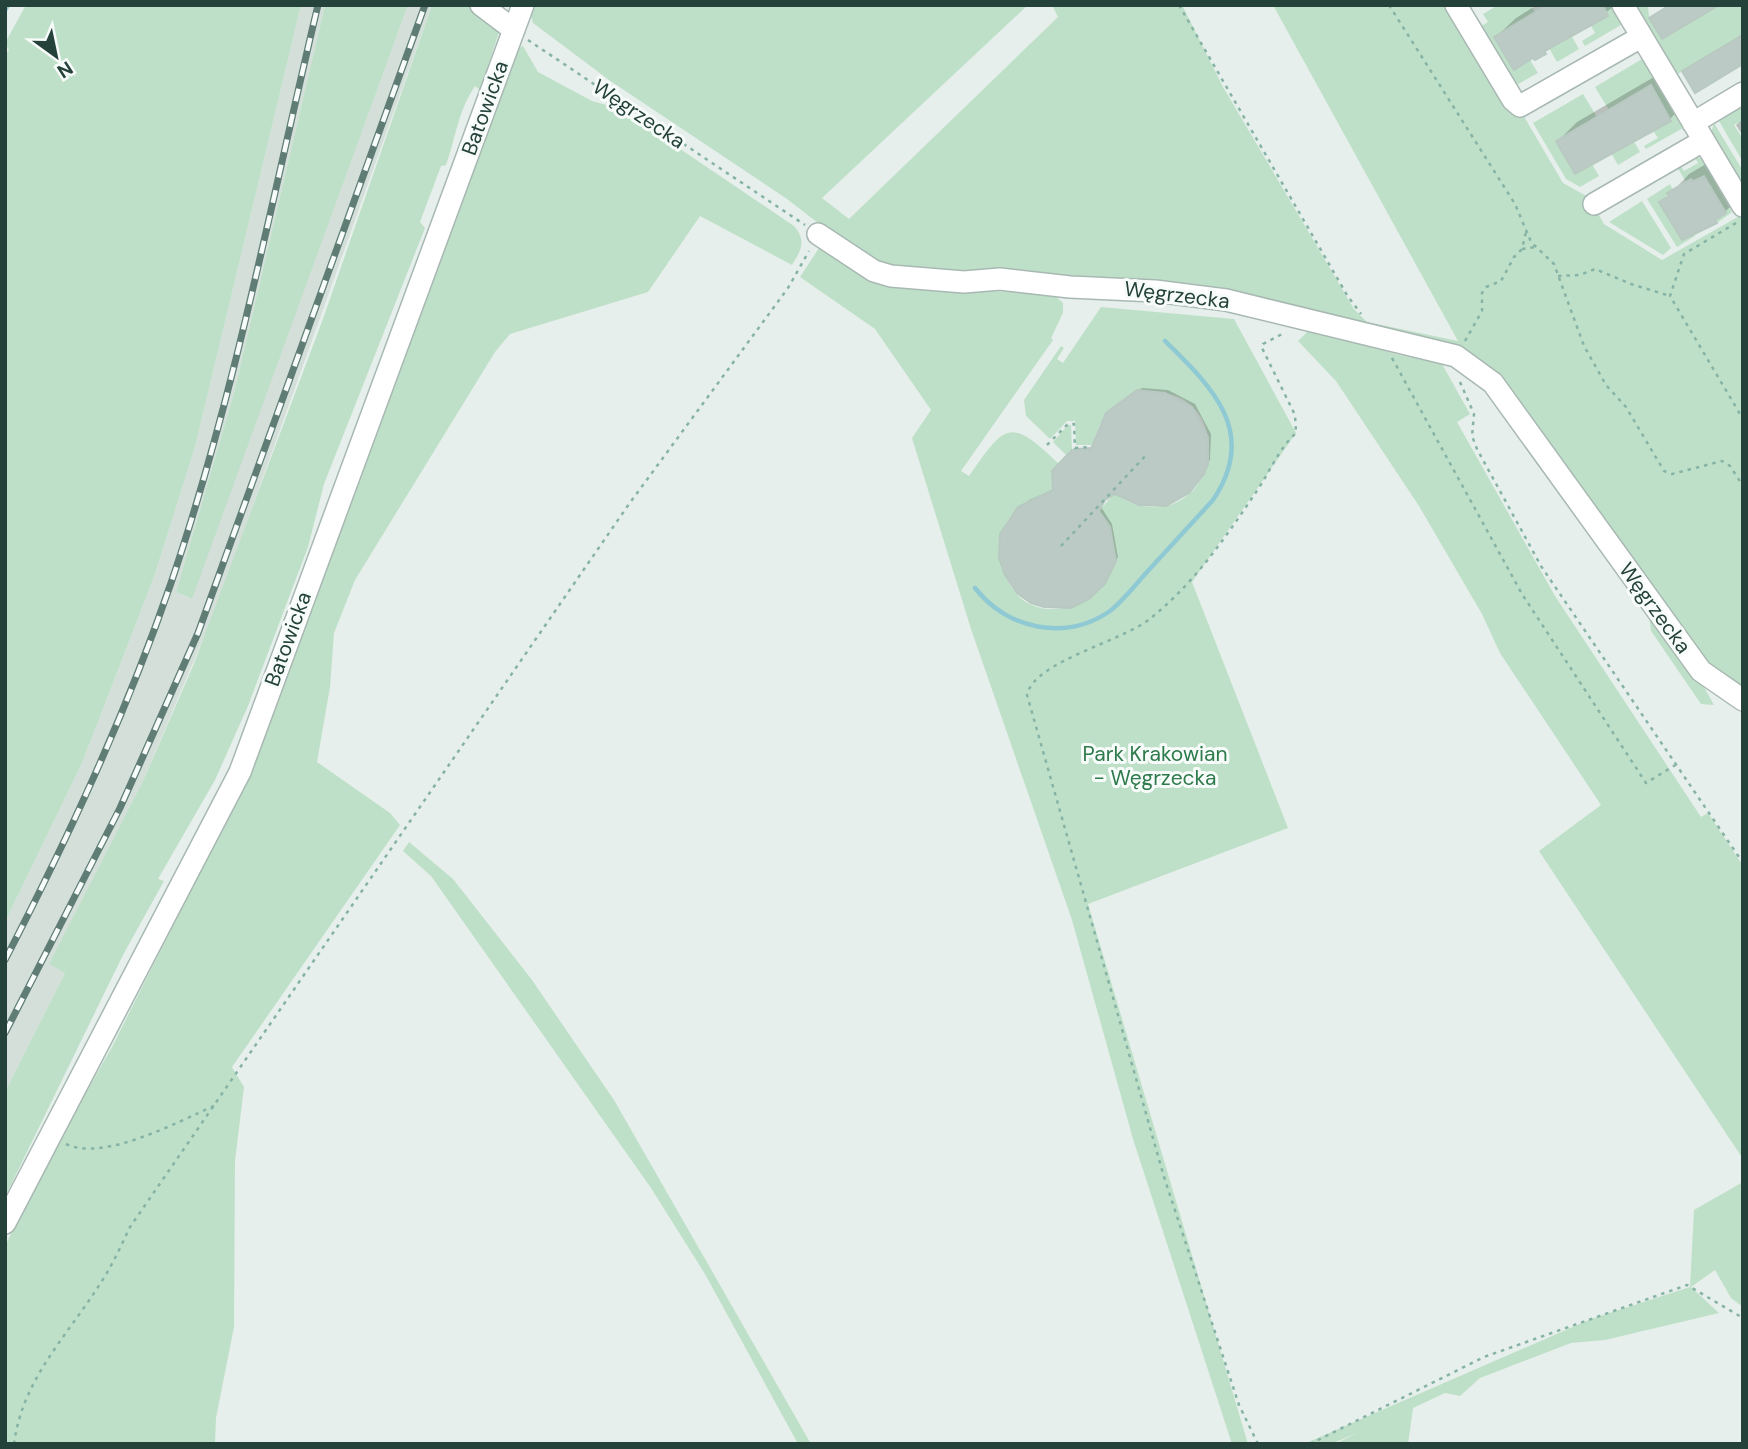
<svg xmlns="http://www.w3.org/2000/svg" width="1748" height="1449" viewBox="0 0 1748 1449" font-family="'DM Sans',sans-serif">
<rect width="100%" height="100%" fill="#e6efeb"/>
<path fill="#d4dfda" d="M 301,5 L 325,5 L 234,393 L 176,592 L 191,599 L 408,5 L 432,5 L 217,606 L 144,779 L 50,964 L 65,973 L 5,1092 L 5,922 L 82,763 L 154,577 L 195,447 Z"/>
<path fill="#bfe0c8" d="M 26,5 L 301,5 L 195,447 L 154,577 L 82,763 L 5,922 L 5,55 L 9,50 L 5,43 Z
M 325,5 L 408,5 L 192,599 L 176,592 L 234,393 Z
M 432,5 L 470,5 L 500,29 L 480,90 L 475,86 C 458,111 456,137 446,165 L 441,166 L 420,222 L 425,228 L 324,484 L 308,547 L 248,706 L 215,780 L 158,879 L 164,881 L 123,955 L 5,1197 L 5,1092 L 65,973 L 49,964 L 144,779 L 193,666 L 324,316 Z
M 532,5 L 1028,5 L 822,198 L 849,219 L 1058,17 L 1052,5 L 1182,5 L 1223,87 L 1354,309 L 1367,322 L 1458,341 L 1273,5 L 1448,5 L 1522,113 L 1563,183 L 1588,197 L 1604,224 L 1662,260 L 1743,214 L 1743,691 L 1707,667 L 1495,379 L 1293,305 L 1224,292 L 885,266 L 831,233 L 787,199 L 609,80 L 533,23 L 530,12 Z
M 1498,5 L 1531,5 L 1535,13 L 1494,37 L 1513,69 L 1530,60 L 1538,73 L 1513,87 L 1478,28 L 1488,22 L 1483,14 Z
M 1603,5 L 1610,5 L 1621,25 L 1585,46 L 1582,41 L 1595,33 L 1590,24 L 1608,14 Z
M 1637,5 L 1648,5 L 1649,18 L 1663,39 L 1719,5 L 1743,5 L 1743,35 L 1676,75 L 1699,110 L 1696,110 L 1636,7 Z
M 1571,35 L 1579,49 L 1557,62 L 1549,48 Z
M 523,46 L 538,72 L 592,101 L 621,109 L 794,226 C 807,241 801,250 792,265 L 700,216 L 648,292 L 510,334 L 495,352 L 355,580 L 334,633 L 330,687 L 317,762 L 390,813 L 400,825 L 232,1067 L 244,1087 L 235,1161 L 234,1327 L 216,1418 L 215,1444 L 5,1444 L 5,1246 L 47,1161 L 112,1047 L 196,880 L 267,720 L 517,49 Z
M 1642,59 L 1683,128 L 1646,149 L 1644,146 L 1658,138 L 1652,129 L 1670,118 L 1652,86 L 1609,110 L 1595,87 Z
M 1583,94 L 1597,117 L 1556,141 L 1575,174 L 1592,164 L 1599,176 L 1580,187 L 1566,179 L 1533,123 Z
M 1743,101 L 1743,120 L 1734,125 L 1743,139 L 1743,162 L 1716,116 Z
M 1714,123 L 1743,171 L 1743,186 L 1711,133 Z
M 1633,140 L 1640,152 L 1618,165 L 1611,153 Z
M 1695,157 L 1702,159 L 1732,212 L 1717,223 L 1715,220 L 1726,213 L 1704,176 L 1686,182 L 1677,167 L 1678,162 L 1684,171 L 1698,163 Z
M 1670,184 L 1673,190 L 1660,203 L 1681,239 L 1693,233 L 1695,236 L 1677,247 L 1647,199 Z
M 1642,201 L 1671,248 L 1663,255 L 1609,222 Z
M 821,245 L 926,288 L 1053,294 L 1063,303 L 1063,313 L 1051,338 L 1053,340 L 961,471 L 969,476 C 1006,423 1010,417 1059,464 L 1053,493 C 1002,500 984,551 1015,592 C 1040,624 1094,607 1110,575 C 1119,554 1114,530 1099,511 L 1114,494 C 1122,497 1129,503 1138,505 C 1216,525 1239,401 1159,392 C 1148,391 1137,391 1128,396 C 1108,408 1097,423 1094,445 L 1076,445 L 1075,421 L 1067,421 L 1050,439 L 1026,416 L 1024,400 L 1061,346 L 1064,348 L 1057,359 L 1063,363 L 1101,307 L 1234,319 L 1296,433 L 1192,582 L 1288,828 L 1088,904 L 1248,1444 L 1232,1444 L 1133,1139 L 1072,920 L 971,629 L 912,438 L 931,410 L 875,329 L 800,277 Z
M 1313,326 L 1395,354 L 1442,364 L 1470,414 L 1457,422 L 1555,596 L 1701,817 L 1708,813 L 1743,866 L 1743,1159 L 1539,851 L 1601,805 L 1500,653 L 1482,614 L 1419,506 L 1336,381 L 1298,341 Z
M 1068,425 L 1071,425 L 1072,450 L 1067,456 L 1053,442 Z
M 1648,608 L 1695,671 L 1714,705 L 1701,704 L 1651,631 Z
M 409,842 L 453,879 L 532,980 L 614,1100 L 811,1444 L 798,1444 L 705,1274 L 651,1188 L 431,876 L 403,851 Z
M 1743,1182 L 1743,1307 L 1731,1298 L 1715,1270 L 1691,1287 L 1719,1313 L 1605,1340 L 1571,1343 L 1480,1378 L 1460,1396 L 1445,1393 L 1413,1408 L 1408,1444 L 1335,1444 L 1357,1433 L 1331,1444 L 1304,1444 L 1591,1319 L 1690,1287 L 1694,1210 Z"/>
<path fill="#0003" d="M 1537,5 L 1616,5 L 1578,33 L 1577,30 L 1544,53 L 1514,67 L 1496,37 L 1516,18 Z
M 1743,34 L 1743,62 L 1684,72 L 1690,66 Z
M 1671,67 L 1689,100 L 1670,119 L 1576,172 L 1558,141 L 1577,122 Z
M 1743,119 L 1743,136 L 1736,125 Z
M 1711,161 L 1743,194 L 1725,212 L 1662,203 L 1689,174 Z
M 1142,388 L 1168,390 L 1195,404 L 1211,434 L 1210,460 L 1192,488 L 1115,492 L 1107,497 L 1101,507 L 1112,524 L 1118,557 L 1107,579 L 1010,519 L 1029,500 L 1055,489 L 1054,472 L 1077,448 L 1094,447 L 1104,420 L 1118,403 Z"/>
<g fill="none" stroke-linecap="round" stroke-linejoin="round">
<path stroke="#8ec9d4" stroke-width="4.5" d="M 5,10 L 8,5
M 975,588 C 1007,629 1065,642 1110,611 C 1124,600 1135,585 1147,572 C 1169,548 1191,524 1213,500 C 1259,432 1212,387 1165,341"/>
</g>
<path fill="#bbcac4" stroke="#b8c9c2" stroke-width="2" d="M 1547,5 L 1603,5 L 1608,16 L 1544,51 L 1546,54 L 1535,60 L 1533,58 L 1514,70 L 1494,37 Z
M 1670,5 L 1719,5 L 1662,39 L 1649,18 Z
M 1743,35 L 1743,64 L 1695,93 L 1682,71 Z
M 1651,85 L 1671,121 L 1575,174 L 1556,141 Z
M 1704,176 L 1726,213 L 1715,220 L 1717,223 L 1682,240 L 1659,202 L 1669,196 L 1667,193 L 1691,179 L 1693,182 Z
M 1137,390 L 1165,393 L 1192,407 L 1208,437 L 1208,464 L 1204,474 L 1189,493 L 1166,506 L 1139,505 L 1115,494 L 1105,500 L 1099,511 L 1110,527 L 1116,561 L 1105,584 L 1089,599 L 1071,608 L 1044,607 L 1031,603 L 1017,593 L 1005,575 L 999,558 L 1000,534 L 1018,507 L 1053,490 L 1052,471 L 1072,450 L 1091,449 L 1106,413 Z"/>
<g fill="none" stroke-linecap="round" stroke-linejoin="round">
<defs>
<path id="minor" d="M 481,5 L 514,30
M 1456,5 L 1513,100 L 1520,106 L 1641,37
M 1623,5 L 1743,206
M 1693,123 L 1743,93
M 1594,204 L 1703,141
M 818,234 L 874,271 L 891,276 L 964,282 L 1000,279 L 1070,287 L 1155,291 L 1226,300 L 1456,356 L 1493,383 L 1701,671 L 1743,700
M 5,1223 L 240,772 L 523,5"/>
</defs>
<use href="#minor" stroke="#a8b8b2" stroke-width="24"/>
<path stroke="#86b3a5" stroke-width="2.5" stroke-dasharray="3.5 5" stroke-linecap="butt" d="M 1179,5 L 1347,295 L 1361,314
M 1389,5 L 1515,204 L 1531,242 L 1554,264 L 1584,346 L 1606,385 L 1626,407 L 1664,471 L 1672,474 L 1722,461 L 1730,466 L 1743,486
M 528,40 L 805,225
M 1736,223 L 1684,254 L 1670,296 L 1743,419
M 1522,249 L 1536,247
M 1558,276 L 1580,275 L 1595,269 L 1631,284 L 1670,296
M 1465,341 L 1482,311 L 1482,293 L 1486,287 L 1501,281 L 1514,257 L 1522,249 L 1526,232
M 1392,358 L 1522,594 L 1646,783 L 1677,764
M 1460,382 L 1474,414 L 1472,436 L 1477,449 L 1541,566 L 1743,863
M 1047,445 L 1068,424 L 1074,424 L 1075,448 L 1091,447
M 1061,546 L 1148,453
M 66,1144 C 104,1162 177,1122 214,1106
M 14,1444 C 22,1380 67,1336 100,1284 C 112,1266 121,1246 130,1227 L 629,504 L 788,288 L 809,251
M 1258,1444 L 1239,1405 L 1164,1177 L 1027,695 C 1034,661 1122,642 1151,618 C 1193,584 1224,540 1254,495 C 1268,476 1278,449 1296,433 L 1295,415 L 1262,348 L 1263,344 L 1284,333
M 1310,1444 L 1484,1357 L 1687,1285 L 1743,1318"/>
<use href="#minor" stroke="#fff" stroke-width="21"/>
<defs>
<path id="rail" d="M 5,960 C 68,838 126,714 171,583 C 235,395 272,198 318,5
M 5,1033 L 120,808 L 198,633 L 425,5"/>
</defs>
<use href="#rail" stroke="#5f7d75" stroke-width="7"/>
<use href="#rail" stroke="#f7fbf9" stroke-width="4.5" stroke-dasharray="13" stroke-linecap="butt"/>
</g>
<g text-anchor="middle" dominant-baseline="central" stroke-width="6" stroke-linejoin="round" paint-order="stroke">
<g font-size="21" fill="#24423a" stroke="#f7fbf9">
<text transform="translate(485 108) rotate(-70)">Batowicka</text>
<text transform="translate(639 114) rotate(34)">Węgrzecka</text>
<text transform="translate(1177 295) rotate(7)">Węgrzecka</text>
<text transform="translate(1655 608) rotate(54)">Węgrzecka</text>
<text transform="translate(288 639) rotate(-70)">Batowicka</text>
</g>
<g font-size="21" fill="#2d7a4b" stroke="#f7fbf9">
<text x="1155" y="754">Park Krakowian<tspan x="1155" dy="24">- Węgrzecka</tspan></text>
</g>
</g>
<rect width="1748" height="1449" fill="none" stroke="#24423a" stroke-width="14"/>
<g transform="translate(56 56) rotate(147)" stroke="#f7fbf9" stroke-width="5" paint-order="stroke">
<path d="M0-5L12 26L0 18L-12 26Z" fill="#24423a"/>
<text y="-10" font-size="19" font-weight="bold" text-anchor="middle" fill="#24423a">N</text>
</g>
</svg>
